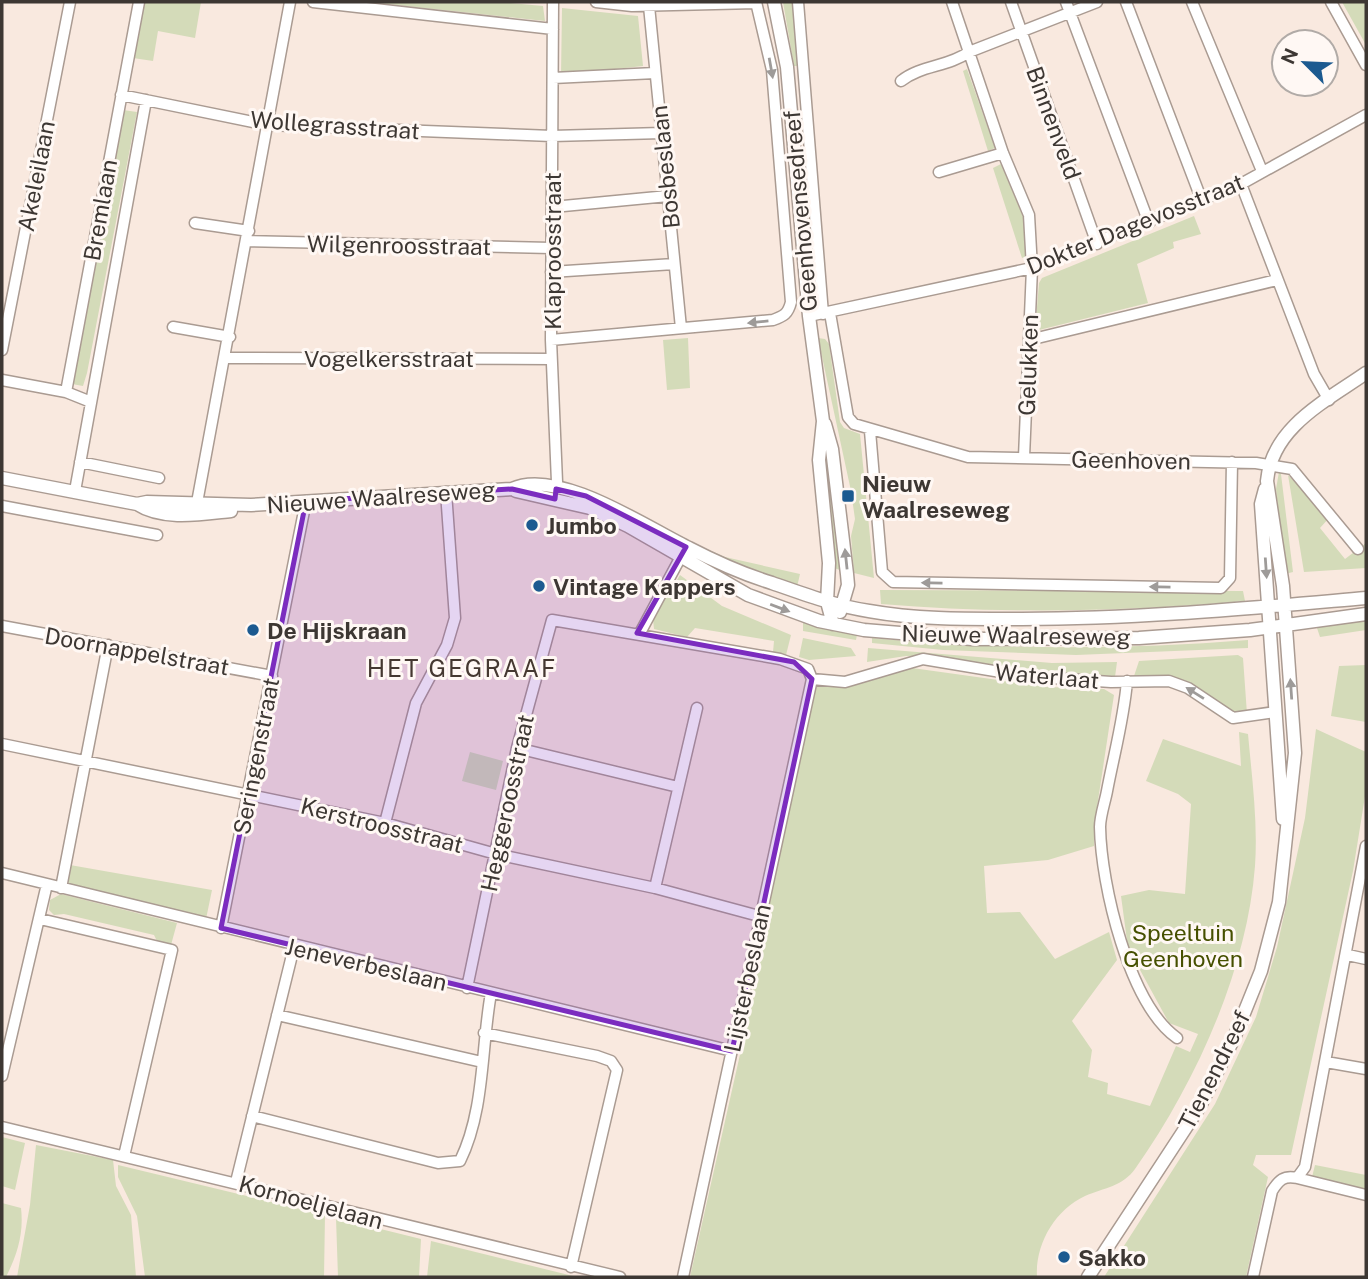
<svg xmlns="http://www.w3.org/2000/svg" width="1368" height="1279" viewBox="0 0 1368 1279" font-family="'Public Sans',sans-serif">
<rect width="100%" height="100%" fill="#f9e9df"/>
<path fill="#d4dbb9" d="M 143,2 L 201,2 L 195,38 L 158,31 L 153,61 L 133,58 Z
M 369,2 L 499,2 L 543,6 L 545,21 Z
M 783,2 L 793,2 L 798,66 L 794,66 Z
M 1342,2 L 1366,2 L 1366,45 Z
M 562,8 L 638,16 L 643,66 L 561,75 Z
M 967,69 L 995,148 L 988,151 L 963,71 Z
M 123,110 L 137,112 L 87,373 L 83,386 L 72,384 Z
M 1001,164 L 1027,226 L 1027,256 L 1022,258 L 993,168 Z
M 1194,216 L 1201,234 L 1173,242 L 1174,248 L 1137,264 L 1148,303 L 1035,331 L 1039,283 L 1042,278 Z
M 688,338 L 690,388 L 667,390 L 663,340 Z
M 818,338 L 825,339 L 829,344 L 840,422 L 844,428 L 860,434 L 874,578 L 854,573 L 851,536 L 855,519 L 851,491 Z
M 825,440 L 843,571 L 834,568 Z
M 1280,466 L 1293,572 L 1285,574 L 1276,489 Z
M 1288,475 L 1329,518 L 1320,528 L 1345,559 L 1366,543 L 1366,568 L 1304,572 Z
M 688,541 L 725,557 L 800,574 L 797,587 L 761,576 Z
M 680,575 L 722,606 L 791,635 L 786,655 L 773,652 L 774,641 L 695,628 L 687,637 L 654,629 L 653,619 Z
M 880,590 L 1243,591 L 1245,601 C 1122,612 1003,614 881,604 Z
M 1366,618 L 1366,630 L 1320,637 L 1316,625 Z
M 803,622 L 857,635 L 856,640 L 803,631 Z
M 803,638 L 851,648 L 856,656 L 809,660 L 799,657 Z
M 872,638 C 998,650 1122,650 1248,640 L 1248,648 L 1076,655 L 943,650 L 872,643 Z
M 868,648 L 1052,663 L 1117,662 L 1115,677 L 1047,676 L 929,657 L 906,656 L 867,662 Z
M 1238,655 L 1243,658 L 1247,714 L 1233,714 L 1171,678 L 1160,675 L 1134,676 L 1139,661 Z
M 1366,665 L 1366,722 L 1331,716 L 1339,666 Z
M 905,667 L 1049,687 L 1104,689 L 1114,695 L 1094,827 L 1094,846 L 1048,860 L 984,866 L 987,913 L 1020,912 L 1055,959 L 1109,932 L 1117,960 L 1072,1021 L 1092,1050 L 1088,1077 L 1108,1083 L 1107,1094 L 1150,1106 L 1176,1046 L 1190,1052 L 1198,1034 L 1169,1023 L 1128,948 L 1121,896 L 1149,890 L 1185,894 L 1191,804 L 1178,794 L 1146,781 L 1163,739 L 1241,766 L 1239,732 L 1248,734 C 1252,778 1258,823 1255,866 C 1247,971 1195,1084 1135,1169 C 1123,1186 1104,1188 1085,1196 C 1055,1210 1035,1244 1037,1277 L 690,1277 L 741,1050 L 812,684 Z
M 1316,729 L 1366,752 L 1366,790 L 1353,871 L 1291,1155 L 1256,1155 L 1253,1165 L 1268,1177 L 1246,1277 L 1104,1277 L 1215,1104 L 1256,1017 L 1277,947 L 1305,818 Z
M 470,752 L 503,761 L 496,790 L 462,781 Z
M 70,865 L 212,890 L 206,919 L 66,884 Z
M 61,894 L 177,923 L 171,945 L 157,941 L 154,935 L 64,914 L 54,915 L 49,910 L 50,900 Z
M 2,1137 L 25,1143 L 15,1190 L 2,1186 Z
M 36,1145 L 113,1160 L 116,1186 L 131,1215 L 136,1277 L 17,1277 L 30,1205 Z
M 118,1165 L 325,1215 L 324,1277 L 145,1277 L 137,1216 L 118,1177 Z
M 1315,1165 L 1366,1175 L 1366,1191 L 1312,1177 Z
M 2,1203 L 21,1208 C 24,1234 17,1255 6,1277 L 2,1277 Z
M 336,1218 L 421,1239 L 419,1277 L 338,1277 Z
M 431,1241 L 577,1277 L 427,1277 Z"/>
<g fill="none" stroke-linecap="round" stroke-linejoin="round">
<defs>
<path id="minor" d="M 313,2 L 553,29
M 553,2 L 551,340 L 557,482
M 596,2 L 632,6 L 756,3
M 798,2 L 823,314
M 952,2 L 1003,153 L 1029,215 L 1032,268 L 1024,457
M 1011,2 L 1097,244
M 1066,2 L 1149,223
M 1126,2 L 1202,201
M 1192,2 L 1262,171
M 1331,2 L 1366,65
M 649,6 L 681,328
M 553,78 L 655,73
M 901,81 C 921,65 948,67 969,52 L 1097,2
M 121,95 L 268,125 L 552,136 L 662,133
M 939,172 L 1003,153
M 1241,184 L 1314,374 L 1329,400
M 553,207 L 668,196
M 195,223 L 249,231
M 247,241 L 551,248
M 551,272 L 674,264
M 830,313 L 848,417 L 854,424 L 968,457 L 1256,463 L 1292,469 L 1358,549
M 809,316 L 1032,268 L 1241,184 L 1366,115
M 173,327 L 230,337
M 551,340 L 773,320 C 784,316 788,314 791,302 L 772,70 L 756,2
M 1029,340 L 1277,280
M 2,350 L 70,2
M 226,358 L 551,359
M 2,380 L 66,392
M 91,402 L 66,392 L 139,2
M 870,431 L 882,572 L 893,582 L 1221,588 L 1230,578 L 1232,462
M 80,462 L 159,478
M 75,491 L 146,100
M 2,506 L 157,535
M 196,508 L 290,2
M 2,626 L 272,676
M 640,633 L 685,549
M 812,679 L 845,682 L 923,659 L 1024,676 L 1111,682 L 1169,681 L 1188,688 L 1233,718 L 1275,712
M 1127,681 C 1124,718 1114,754 1107,791 C 1105,802 1100,816 1100,827 C 1101,885 1129,1004 1177,1038
M 2,744 L 385,823 L 496,854 L 655,888 L 759,916
M 517,748 L 678,787
M 385,823 L 416,703 L 447,645 L 455,618 L 446,492
M 2,873 L 732,1051
M 61,888 L 108,645
M 655,888 L 697,708
M 40,919 L 172,950 L 124,1156
M 221,928 L 306,501
M 1348,955 L 1366,959
M 467,988 L 517,748 L 552,620 L 780,659 L 808,669 L 812,679
M 277,1015 L 482,1062
M 484,1033 L 597,1056 L 611,1061 L 617,1070 L 571,1267
M 1326,1062 L 1366,1069
M 2,1076 L 47,884
M 252,1116 L 438,1163 L 460,1161 C 485,1110 481,1048 491,993
M 2,1127 L 620,1277
M 1297,1178 L 1366,1195
M 236,1182 L 294,947
M 683,1277 L 812,679
M 1253,1277 L 1272,1191 C 1279,1180 1284,1175 1297,1178 L 1305,1167 L 1366,846"/>
<path id="tertiary" d="M 774,2 L 787,67 L 809,316 L 823,421 L 819,460 L 829,563 L 827,602 L 833,624
M 825,424 L 832,449 L 847,574 L 848,585 L 840,612
M 2,478 L 137,504 C 163,521 202,514 231,511
M 1265,489 L 1261,504 L 1283,819
M 516,491 L 590,508 L 628,526 L 748,595 L 819,621 L 864,630 L 972,639 L 1139,638 L 1250,630 L 1366,614
M 137,504 L 147,502 L 251,505 L 512,489 C 558,467 649,529 689,548 C 716,562 743,574 772,583 C 804,594 835,606 869,611 C 919,620 971,619 1022,619 C 1138,619 1251,608 1366,598
M 1088,1277 L 1200,1106 L 1234,1038 L 1261,971 L 1279,902 L 1295,753 L 1283,586 L 1267,481 C 1272,427 1326,401 1366,373"/>
</defs>
<use href="#minor" stroke="#aa9b92" stroke-width="13"/>
<use href="#tertiary" stroke="#aa9b92" stroke-width="15"/>
<use href="#minor" stroke="#fff" stroke-width="10"/>
<use href="#tertiary" stroke="#fff" stroke-width="12"/>
</g>
<defs><path id="oneway-solid" d="M-6-.8H1V-3.2L6.5 0L1 3.2V.8H-6Z" transform="scale(1.75)"/></defs>
<g fill="#9e9b99">
<use href="#oneway-solid" transform="translate(771 68) rotate(80)"/>
<use href="#oneway-solid" transform="translate(758 322) rotate(174)"/>
<use href="#oneway-solid" transform="translate(846 559) rotate(-96)"/>
<use href="#oneway-solid" transform="translate(1266 568) rotate(86)"/>
<use href="#oneway-solid" transform="translate(932 583) rotate(-179)"/>
<use href="#oneway-solid" transform="translate(1160 587) rotate(-179)"/>
<use href="#oneway-solid" transform="translate(780 608) rotate(21)"/>
<use href="#oneway-solid" transform="translate(1291 689) rotate(-94)"/>
<use href="#oneway-solid" transform="translate(1195 693) rotate(-148)"/>
</g>
<path fill="#7b2cbf" fill-opacity="0.2" stroke="#7b2cbf" stroke-width="5" stroke-linejoin="round" d="M 512,489 L 555,499 L 556,489 L 586,496 L 686,547 L 637,633 L 794,662 L 812,679 L 732,1051 L 221,928 L 306,501 Z"/>
<g fill="#1c5a90" stroke="#fff8f4" stroke-width="2.5">
<rect x="841" y="489" width="14" height="14" rx="3.5"/>
<circle cx="532" cy="525" r="7"/>
<circle cx="539" cy="586" r="7"/>
<circle cx="253" cy="630" r="7"/>
<circle cx="1064" cy="1257" r="7"/>
</g>
<g text-anchor="middle" dominant-baseline="central" stroke-width="6" stroke-linejoin="round" paint-order="stroke">
<g font-size="23" fill="#3d3733" stroke="#fff8f4">
<text transform="translate(1054 123) rotate(70)">Binnenveld</text>
<text transform="translate(335 125) rotate(4)">Wollegrasstraat</text>
<text transform="translate(665 167) rotate(-96)">Bosbeslaan</text>
<text transform="translate(36 176) rotate(-79)">Akeleilaan</text>
<text transform="translate(100 210) rotate(-80)">Bremlaan</text>
<text transform="translate(800 211) rotate(-95)">Geenhovensedreef</text>
<text transform="translate(1135 224) rotate(-22)">Dokter Dagevosstraat</text>
<text transform="translate(399 245) rotate(1)">Wilgenroosstraat</text>
<text transform="translate(552 251) rotate(-90)">Klaproosstraat</text>
<text x="389" y="358">Vogelkersstraat</text>
<text transform="translate(1028 365) rotate(-88)">Gelukken</text>
<text transform="translate(1131 460) rotate(1)">Geenhoven</text>
<text transform="translate(381 497) rotate(-4)">Nieuwe Waalreseweg</text>
<text transform="translate(1016 635) rotate(1)">Nieuwe Waalreseweg</text>
<text transform="translate(137 651) rotate(10)">Doornappelstraat</text>
<text transform="translate(1047 676) rotate(5)">Waterlaat</text>
<text transform="translate(256 756) rotate(-79)">Seringenstraat</text>
<text transform="translate(507 803) rotate(-78)">Heggeroosstraat</text>
<text transform="translate(382 825) rotate(14)">Kerstroosstraat</text>
<text transform="translate(366 964) rotate(13)">Jeneverbeslaan</text>
<text transform="translate(747 978) rotate(-78)">Lijsterbeslaan</text>
<text transform="translate(1214 1070) rotate(-63)">Tienendreef</text>
<text transform="translate(311 1202) rotate(15)">Kornoeljelaan</text>
</g>
<g font-size="23" font-weight="bold" fill="#3d3733" stroke="#fff8f4" text-anchor="start">
<text x="862" y="483">Nieuw<tspan x="862" dy="26">Waalreseweg</tspan></text>
<text x="546" y="525">Jumbo</text>
<text x="553" y="586">Vintage Kappers</text>
<text x="267" y="630">De Hijskraan</text>
<text x="1078" y="1257">Sakko</text>
</g>
<g font-size="23" fill="#465000" stroke="#fff8f4">
<text x="1183" y="932">Speeltuin<tspan x="1183" dy="26">Geenhoven</tspan></text>
</g>
<g font-size="24" letter-spacing="2" fill="#453831" stroke="#fff8f4">
<text x="462" y="668">HET GEGRAAF</text>
</g>
</g>
<rect width="1368" height="1279" fill="none" stroke="#3d3733" stroke-width="7"/>
<g transform="translate(1305 63) rotate(294)"><circle r="33" fill="#fff8f4" stroke="#b1aba7" stroke-width="2"/>
<path d="M0-5L12 26L0 18L-12 26Z" fill="#1c5a90"/>
<text y="-10" font-size="19" font-weight="bold" text-anchor="middle" fill="#3d3733">N</text>
</g>
</svg>
